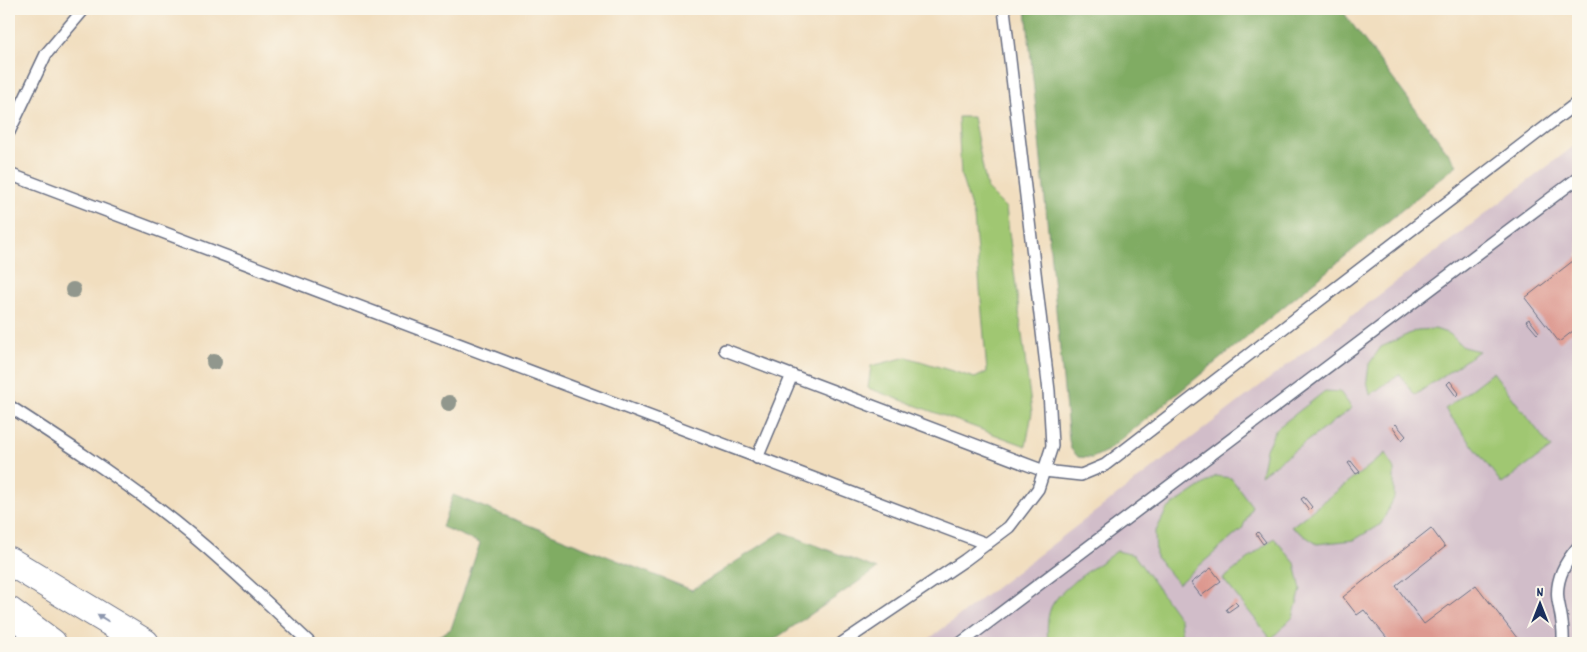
<svg xmlns="http://www.w3.org/2000/svg" width="1587" height="652" viewBox="0 0 1587 652" font-family="Dekko,sans-serif">
<rect width="100%" height="100%" fill="#fbf7ec"/>
<filter id="ink" filterUnits="userSpaceOnUse"><feTurbulence type="fractalNoise" baseFrequency=".02" numOctaves="2"/><feDisplacementMap in="SourceGraphic" scale="10" xChannelSelector="R" yChannelSelector="G"/><feConvolveMatrix kernelMatrix="1 2 1 2 8 2 1 2 1" color-interpolation-filters="sRGB"/></filter>
<filter id="wash" filterUnits="userSpaceOnUse"><feTurbulence type="fractalNoise" baseFrequency=".0096" numOctaves="4" result="noise"/><feDisplacementMap in="SourceGraphic" scale="20" xChannelSelector="R" yChannelSelector="G"/><feGaussianBlur stdDeviation="1.12" result="paint"/><feColorMatrix in="noise" values="0 0 0 0 0 0 0 0 0 0 0 0 0 0 0 0 0 1.4 0 .05"/><feComposite in="paint" operator="in"/></filter>
<g filter="url(#wash)">
<rect width="100%" height="100%" fill="#f1debf"/>
<path fill="#d1bdc9" d="M 1578,143 L 1578,643 L 924,643 L 947,625 Z"/>
<path fill="#a0c772" stroke="#5e7b68" d="M 958,117 L 973,117 L 987,189 L 1006,208 L 1032,413 L 1026,446 L 868,388 L 871,366 L 907,357 L 975,378 L 987,372 L 974,217 L 961,176 Z
M 1435,329 L 1450,334 L 1463,347 L 1479,351 L 1415,395 L 1399,374 L 1370,395 L 1367,380 L 1369,364 L 1381,347 L 1417,330 Z
M 1493,372 L 1551,448 L 1502,484 L 1445,409 Z
M 1325,391 L 1340,392 L 1352,408 L 1261,475 L 1266,449 L 1276,429 Z
M 1386,453 L 1394,470 L 1394,498 L 1381,524 L 1354,540 L 1317,544 L 1291,527 Z
M 1216,476 L 1231,478 L 1252,506 L 1242,529 L 1178,584 L 1156,557 L 1155,533 L 1167,509 Z
M 1274,538 L 1295,563 L 1301,590 L 1293,617 L 1271,639 L 1223,579 Z
M 1117,551 L 1134,555 L 1180,619 L 1182,639 L 1179,643 L 1048,643 C 1047,631 1046,613 1054,602 C 1066,584 1099,564 1117,551 Z"/>
<path fill="#80ac64" stroke="#4e6e61" d="M 1026,9 L 1341,9 L 1457,165 L 1107,451 L 1092,458 L 1078,457 L 1071,449 L 1069,440 Z
M 453,495 L 692,590 L 782,532 L 877,569 L 769,643 L 426,643 L 451,629 L 480,543 L 442,527 Z"/>
<g id="blocks">
<path fill="#dd988f" d="M 1578,257 L 1578,327 L 1559,342 L 1525,298 Z
M 1529,319 L 1539,332 L 1537,334 L 1526,321 Z
M 1450,381 L 1459,393 L 1456,396 L 1447,384 Z
M 1396,424 L 1406,436 L 1402,440 L 1393,427 Z
M 1351,461 L 1354,465 L 1360,472 L 1356,474 L 1348,463 Z
M 1304,497 L 1312,507 L 1309,510 L 1301,499 Z
M 1431,528 L 1445,547 L 1396,586 L 1424,624 L 1476,585 L 1521,643 L 1391,643 L 1364,610 L 1357,615 L 1343,597 Z
M 1258,532 L 1266,542 L 1263,544 L 1256,534 Z
M 1211,568 L 1221,581 L 1201,596 L 1191,583 Z
M 1235,602 L 1238,605 L 1228,612 L 1226,609 Z"/>
</g>
</g>
<g filter="url(#ink)">
<use href="#blocks" fill-opacity="0" stroke="#666c80" stroke-width="1"/>
<g fill="none" stroke-linecap="round" stroke-linejoin="round">
<defs>
<path id="lane" d="M 9,132 L 46,54 L 84,9
M 9,174 L 987,544
M 725,350 L 1044,471 L 1081,475 L 1105,465 L 1578,102
M 9,406 C 60,439 111,472 159,509 C 213,550 261,597 310,643
M 757,458 L 792,375
M 842,643 L 965,560 L 1009,527 L 1038,489 L 1052,446 L 1049,391 L 1004,9
M 961,643 L 1578,178
M 1563,643 C 1564,625 1561,617 1558,600 C 1555,579 1565,562 1578,547"/>
<path id="primary" d="M 9,561 L 145,643
M 9,611 L 52,643"/>
</defs>
<use href="#lane" stroke="#666c80" stroke-width="14"/>
<use href="#primary" stroke="#666c80" stroke-width="30"/>
<use href="#lane" stroke="#fff" stroke-width="11"/>
<use href="#primary" stroke="#fff" stroke-width="28"/>
</g>
<g fill="#91978d">
<circle cx="73" cy="290" r="8"/>
<circle cx="214" cy="362" r="8"/>
<circle cx="449" cy="403" r="8"/>
</g>
<defs><path id="oneway-solid" d="M-6-.8H1V-3.2L6.5 0L1 3.2V.8H-6Z" transform="scale(1.25)"/></defs>
<use fill="#8d97ae" href="#oneway-solid" transform="translate(103 618) rotate(-148)"/>
</g>
<rect width="1587" height="652" fill="none" stroke="#fbf7ec" stroke-width="30"/>
<g transform="translate(1540 604)" stroke="#fbf7ec" stroke-width="4" paint-order="stroke">
<path d="M0-4L9 19L0 12L-9 19Z" fill="#1b2f5e"/>
<text y="-8" font-size="14" font-weight="bold" text-anchor="middle" fill="#1b2f5e">N</text>
</g>
</svg>
